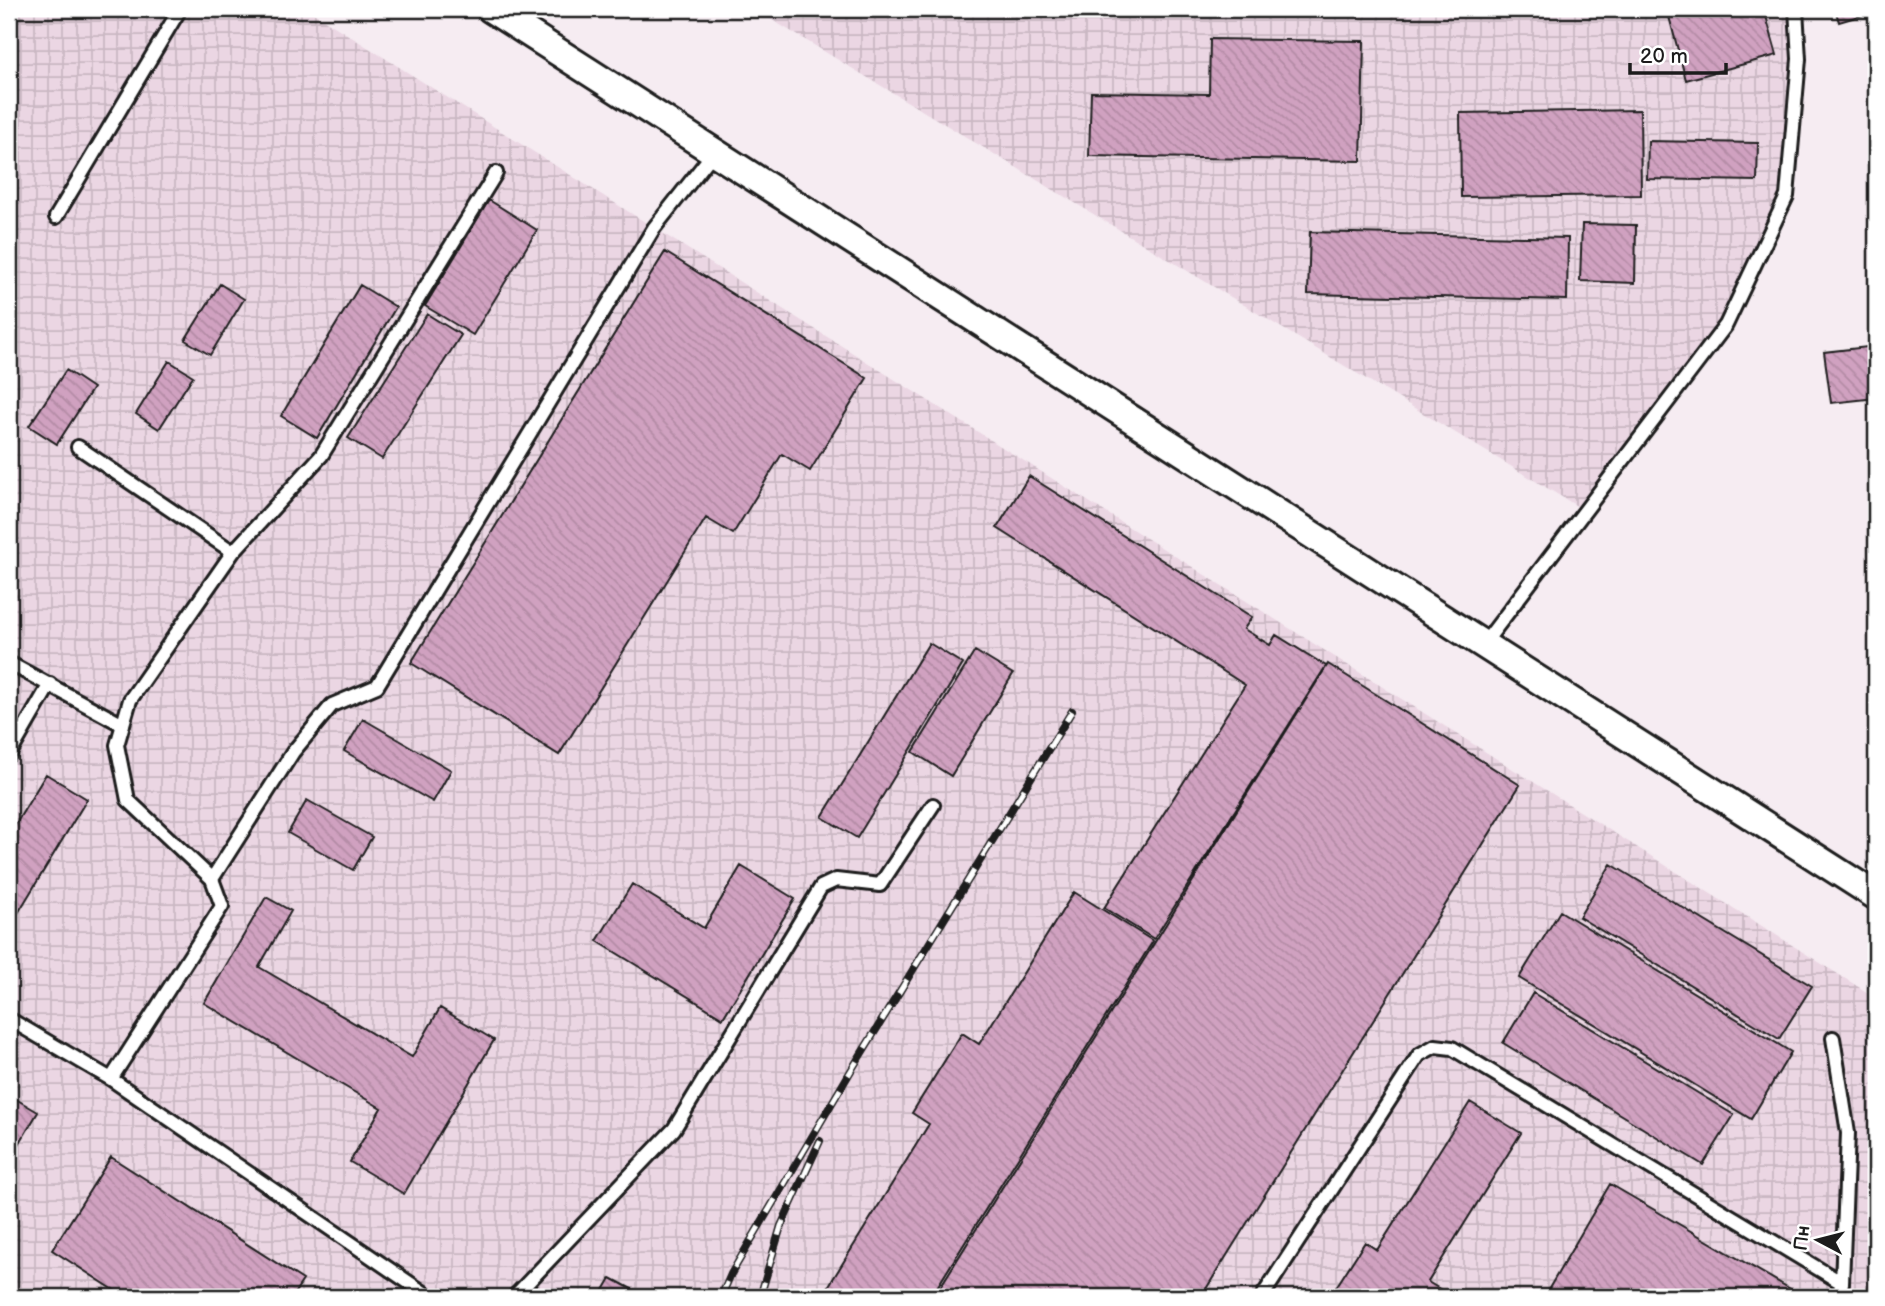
<svg xmlns="http://www.w3.org/2000/svg" width="1885" height="1306" viewBox="0 0 1885 1306" font-family="'Balsamiq Sans',sans-serif">
<defs>
<pattern id="industrial-grid" width="8" height="8" patternUnits="userSpaceOnUse" patternTransform="scale(1.75)"><rect width="8" height="8" fill="#ebd6e3"/><path d="M0 4h8M4 0v8" fill="none" stroke="#c9b7c2"/></pattern>
<pattern id="building-back-hatch" width="6" height="6" patternUnits="userSpaceOnUse" patternTransform="scale(1.75)"><rect width="6" height="6" fill="#d0a1c0"/><path d="M-1 5l2 2M0 0l6 6M5-1l2 2" fill="none" stroke="#b28aa4"/></pattern>
</defs>
<rect width="100%" height="100%" fill="#f6ecf2"/>
<filter id="ink" filterUnits="userSpaceOnUse"><feTurbulence type="fractalNoise" baseFrequency=".0143" numOctaves="2"/><feDisplacementMap in="SourceGraphic" scale="14" xChannelSelector="R" yChannelSelector="G"/><feConvolveMatrix kernelMatrix="1 2 1 2 8 2 1 2 1" color-interpolation-filters="sRGB"/></filter>
<g filter="url(#ink)">
<path fill="url(#industrial-grid)" d="M 9,9 L 307,9 L 1876,998 L 1876,1297 L 9,1297 Z
M 754,9 L 1796,9 L 1787,196 L 1726,325 L 1585,511 Z"/>
<path fill="url(#building-back-hatch)" stroke="#1c1c1c" stroke-width="2" d="M 1667,9 L 1764,9 L 1777,55 L 1686,80 Z
M 1835,9 L 1876,9 L 1876,11 L 1839,22 Z
M 1210,39 L 1364,41 L 1361,161 L 1089,156 L 1091,92 L 1209,94 Z
M 1876,49 L 1876,48 L 1876,78 L 1870,63 Z
M 1640,110 L 1641,195 L 1461,197 L 1460,113 Z
M 1648,141 L 1758,143 L 1757,181 L 1647,179 Z
M 489,200 L 537,230 L 473,335 L 425,306 Z
M 1582,224 L 1636,225 L 1635,283 L 1580,281 Z
M 1310,232 L 1568,238 L 1567,300 L 1308,294 Z
M 665,252 L 867,378 L 810,471 L 782,454 L 733,534 L 706,518 L 559,755 L 411,663 Z
M 220,284 L 244,299 L 210,355 L 185,340 Z
M 360,285 L 396,307 L 317,438 L 281,416 Z
M 427,314 L 461,335 L 382,459 L 348,438 Z
M 1876,346 L 1876,398 L 1831,403 L 1824,352 Z
M 169,361 L 193,376 L 159,429 L 136,414 Z
M 66,370 L 93,388 L 57,444 L 29,426 Z
M 1029,476 L 1252,617 L 1244,629 L 1270,645 L 1276,635 L 1326,666 L 1154,939 L 1104,908 L 1245,685 L 997,528 Z
M 929,643 L 963,664 L 857,838 L 822,817 Z
M 975,651 L 1013,674 L 951,776 L 913,752 Z
M 1328,664 L 1520,785 L 1201,1297 L 934,1297 Z
M 363,719 L 451,770 L 433,802 L 344,751 Z
M 46,774 L 87,799 L 9,928 L 9,835 Z
M 307,800 L 372,837 L 353,870 L 288,833 Z
M 1611,864 L 1812,986 L 1779,1039 L 1579,917 Z
M 741,866 L 795,899 L 723,1018 L 597,941 L 632,884 L 704,928 Z
M 1074,892 L 1153,941 L 931,1297 L 827,1297 L 823,1295 L 929,1124 L 912,1113 L 962,1033 L 979,1044 Z
M 266,897 L 291,911 L 259,967 L 412,1057 L 440,1008 L 494,1040 L 404,1194 L 350,1162 L 381,1108 L 204,1003 Z
M 1560,911 L 1791,1052 L 1751,1119 L 1519,978 Z
M 1533,993 L 1734,1115 L 1703,1165 L 1503,1043 Z
M 9,1095 L 38,1112 L 9,1161 Z
M 1470,1102 L 1521,1133 L 1428,1282 L 1453,1297 L 1341,1297 L 1333,1292 L 1365,1242 L 1377,1250 Z
M 111,1157 L 303,1280 L 292,1297 L 125,1297 L 52,1250 Z
M 1610,1184 L 1804,1297 L 1544,1297 Z
M 611,1278 L 643,1295 L 642,1297 L 600,1297 Z"/>
<g fill="none" stroke-linecap="round" stroke-linejoin="round">
<defs>
<path id="service" d="M 56,217 L 180,9
M 78,447 L 233,552
M 1483,645 L 1726,325 L 1787,196 L 1799,59 L 1796,9
M 9,663 L 123,725
M 9,755 L 50,684
M 212,879 L 128,800 L 117,745 L 130,700 L 233,552 L 321,456 L 496,173
M 9,1019 L 111,1079 L 430,1297
M 1833,1038 L 1848,1133 L 1842,1283 L 1838,1297
M 111,1079 L 222,906 L 212,879 L 293,752 L 332,705 L 377,686 L 654,228 L 714,152
M 514,1297 L 674,1129 L 821,887 L 836,880 L 880,885 L 933,805
M 1262,1297 L 1419,1055 L 1435,1046 L 1452,1048 L 1842,1283"/>
<path id="minor" d="M 491,9 L 1876,896"/>
</defs>
<use href="#service" stroke="#1c1c1c" stroke-width="18"/>
<use href="#minor" stroke="#1c1c1c" stroke-width="32"/>
<use href="#service" stroke="#fff" stroke-width="12"/>
<use href="#minor" stroke="#fff" stroke-width="26"/>
<defs>
<path id="rail" d="M 721,1297 L 731,1274 L 852,1069 L 1072,711
M 760,1297 L 781,1226 L 820,1141"/>
</defs>
<use href="#rail" stroke="#1c1c1c" stroke-width="8"/>
<use href="#rail" stroke="#fff" stroke-width="5" stroke-dasharray="16" stroke-linecap="butt"/>
</g>
</g>
<rect width="1885" height="1306" fill="none" stroke="#fff" stroke-width="35"/>
<rect x="18" y="18" width="1850" height="1271" fill="none" stroke="#1c1c1c" stroke-width="2.5" filter="url(#ink)"/>
<g transform="translate(1818 1240) rotate(277)" stroke="#ffffff" stroke-width="5" paint-order="stroke">
<path d="M0-5L12 26L0 18L-12 26Z" fill="#1c1c1c"/>
<text y="-10" font-size="19" font-weight="bold" text-anchor="middle" fill="#1c1c1c">Пн</text>
</g>
<path d="M1630 63v10h96v-10" fill="none" stroke="#1c1c1c" stroke-width="3.5"/>
<text x="1640" y="63" font-size="21" fill="#1c1c1c" stroke="#ffffff" stroke-width="5" paint-order="stroke">20 m</text>
</svg>
